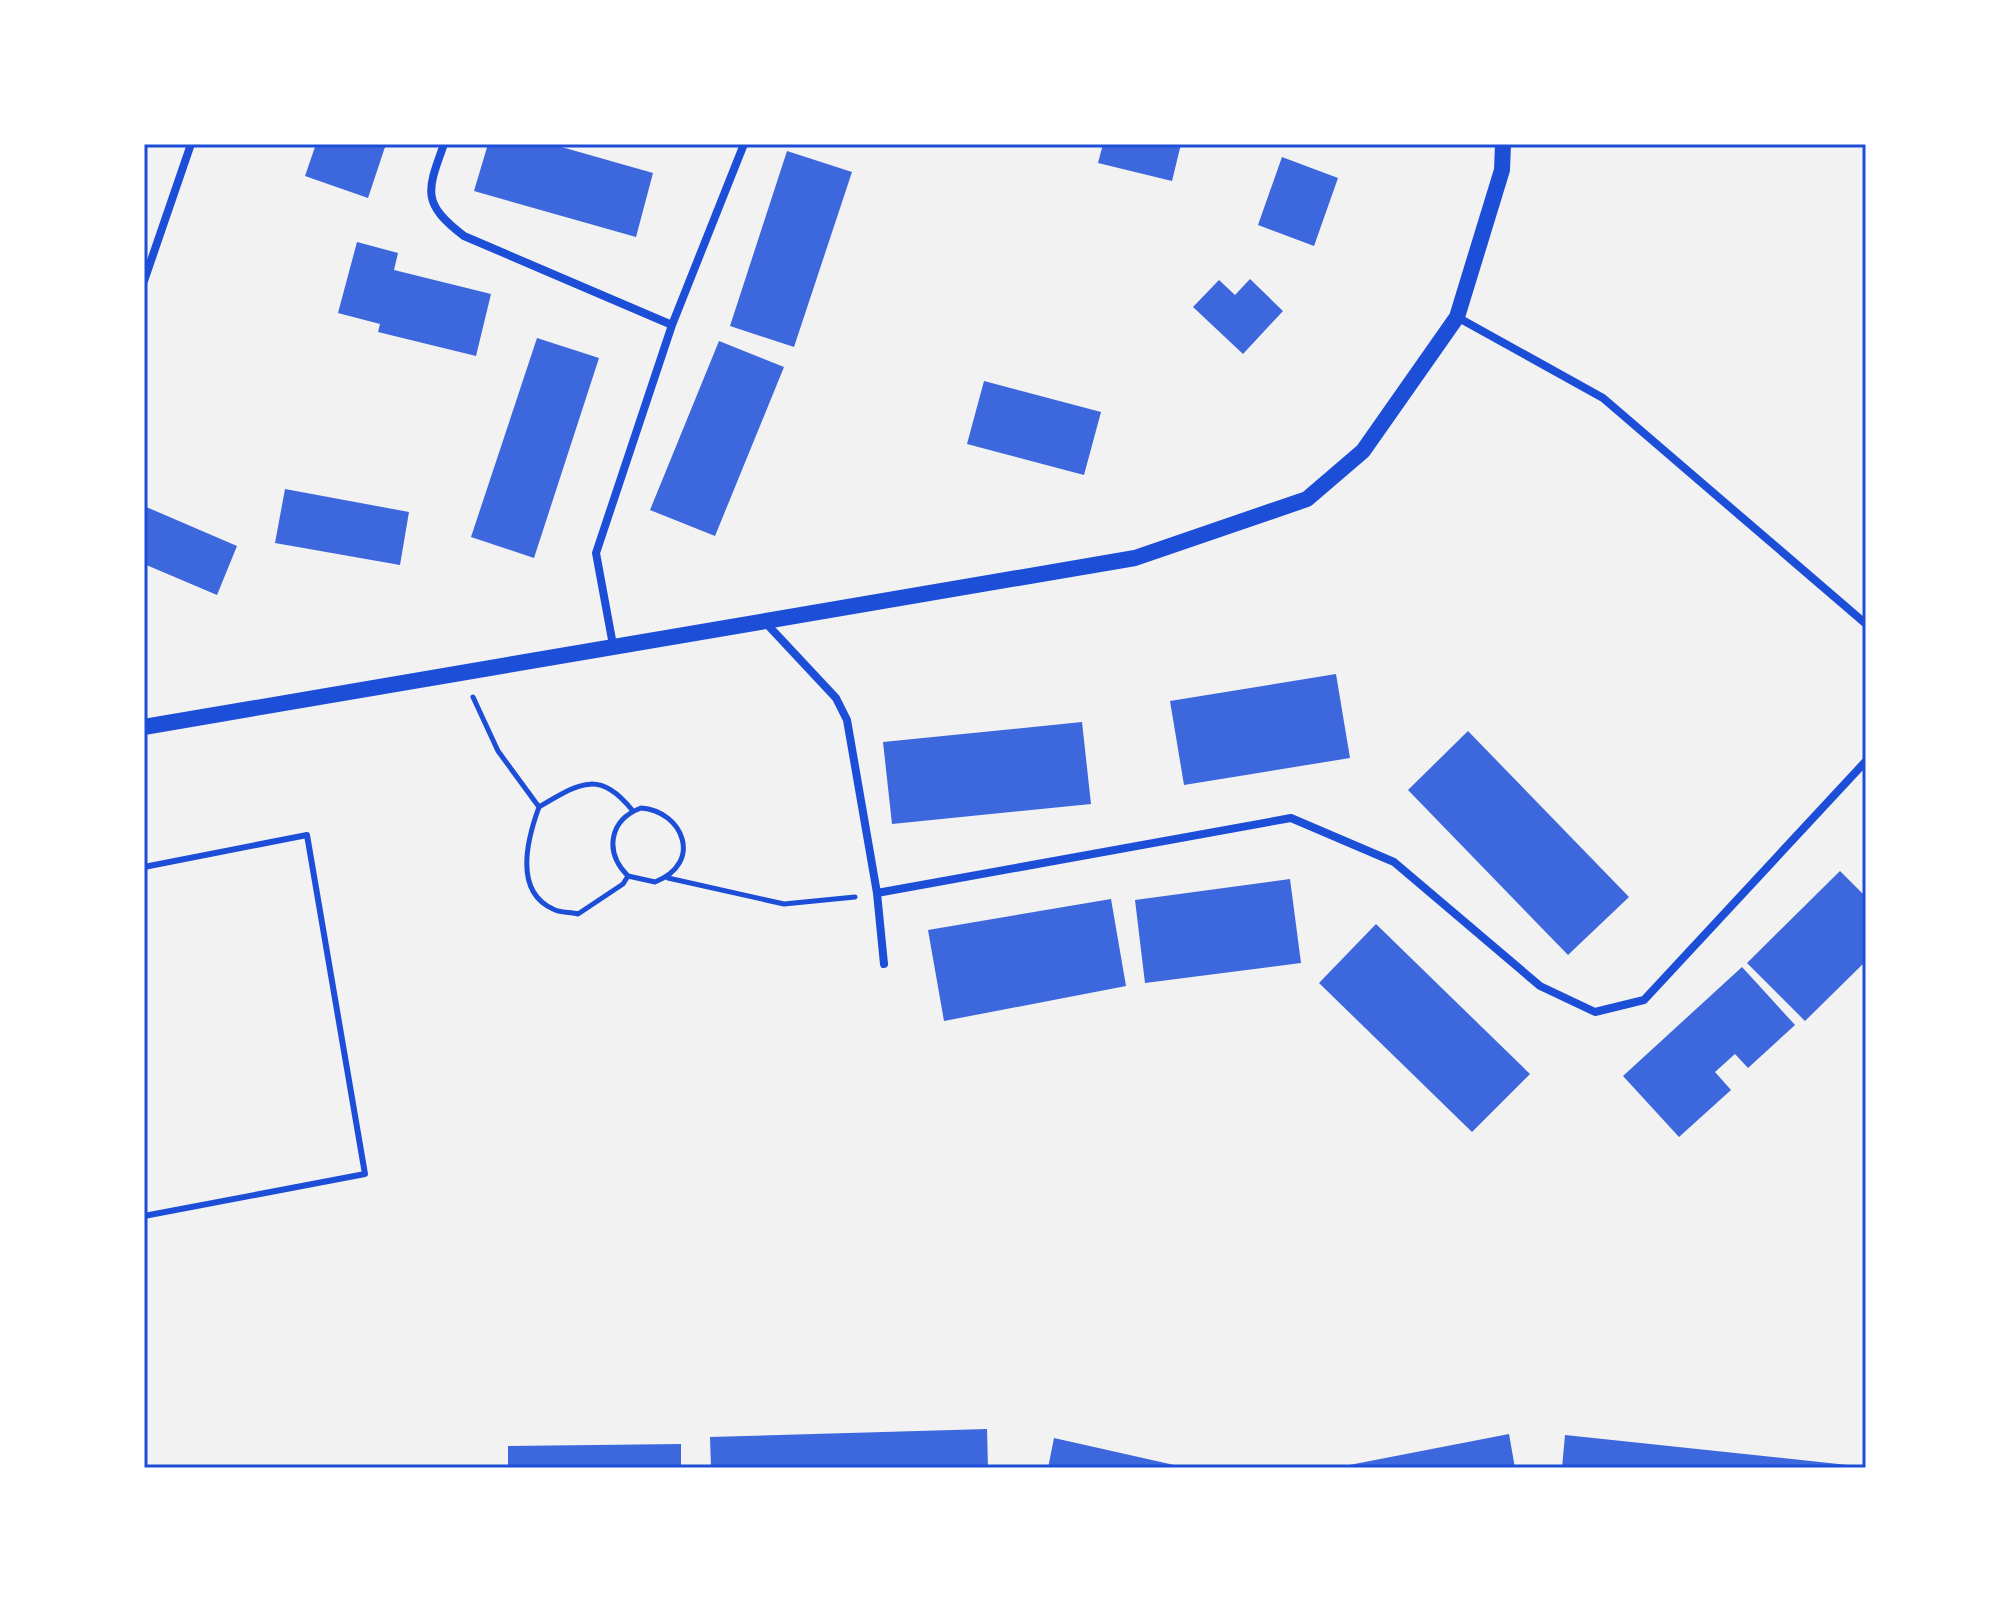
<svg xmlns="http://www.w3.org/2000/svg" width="2010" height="1612" viewBox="0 0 2010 1612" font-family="'Nunito Sans',sans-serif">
<rect width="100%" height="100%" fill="#f2f2f2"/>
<path fill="#3d67dc" d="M 316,144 L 386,144 L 368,198 L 305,176 Z
M 488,144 L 551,144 L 653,173 L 636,237 L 474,191 Z
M 1103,144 L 1181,144 L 1172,181 L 1098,163 Z
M 787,151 L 852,172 L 794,347 L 730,326 Z
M 1282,157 L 1338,178 L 1314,246 L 1258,225 Z
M 357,242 L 398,253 L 394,270 L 491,294 L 476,356 L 378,332 L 380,324 L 338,313 Z
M 1250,279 L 1283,311 L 1243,354 L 1193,307 L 1219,280 L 1235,295 Z
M 537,338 L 599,358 L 534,558 L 471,537 Z
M 719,341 L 784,367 L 715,536 L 650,510 Z
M 984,381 L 1101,412 L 1084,475 L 967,444 Z
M 285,489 L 409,512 L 400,565 L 275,543 Z
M 144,506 L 237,546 L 217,595 L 144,564 Z
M 1336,674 L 1350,758 L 1184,785 L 1170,701 Z
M 1082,722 L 1091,804 L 892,824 L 883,742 Z
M 1468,731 L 1629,897 L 1568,955 L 1408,790 Z
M 1840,871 L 1866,897 L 1866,961 L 1805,1021 L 1747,963 Z
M 1290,879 L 1301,963 L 1145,983 L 1135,900 Z
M 1111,899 L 1126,986 L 944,1021 L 928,930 Z
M 1376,924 L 1530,1074 L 1472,1132 L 1319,983 Z
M 1742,967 L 1795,1025 L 1748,1068 L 1735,1054 L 1715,1072 L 1731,1090 L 1679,1137 L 1623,1076 Z
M 987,1429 L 988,1468 L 711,1468 L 710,1437 Z
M 1509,1434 L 1515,1468 L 1339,1468 L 1339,1467 Z
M 1565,1435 L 1857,1466 L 1857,1468 L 1562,1468 Z
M 1054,1438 L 1183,1467 L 1182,1468 L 1048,1468 Z
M 681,1444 L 681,1468 L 508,1468 L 508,1446 Z"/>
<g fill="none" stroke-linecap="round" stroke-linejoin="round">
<path stroke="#1d4ed8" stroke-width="5" d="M 473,697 L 498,751 L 539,807 C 580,783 599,769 633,811
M 539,807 C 528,837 513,891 553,909 C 559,913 570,912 578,914 L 623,884 L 628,876
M 641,808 C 683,811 704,863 655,882 L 628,876 C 604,852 609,820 641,808 Z
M 668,878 L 784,904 L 855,897"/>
<path stroke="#1d4ed8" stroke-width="6" d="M 144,867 L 307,835 L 365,1174 L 144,1216"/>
<path stroke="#1d4ed8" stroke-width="8" d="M 444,144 C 427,191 421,203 464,236 L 672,325
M 144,281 L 191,144
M 1457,317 L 1603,398 L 1866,624
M 764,621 L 836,698 L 847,720 L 877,893 L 1291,818 L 1394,862 L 1540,986 L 1595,1012 L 1644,1000 L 1866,761
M 613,645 L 596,553 L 672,325 L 744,144
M 877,893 L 884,964"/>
<path stroke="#1d4ed8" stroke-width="16" d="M 144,727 L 1135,558 L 1307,499 L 1363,451 L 1457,317 L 1502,170 L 1503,144"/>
</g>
<rect width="2010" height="1612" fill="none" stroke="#ffffff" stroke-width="292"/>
<rect x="146" y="146" width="1718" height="1320" fill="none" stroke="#1d4ed8" stroke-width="3"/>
</svg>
